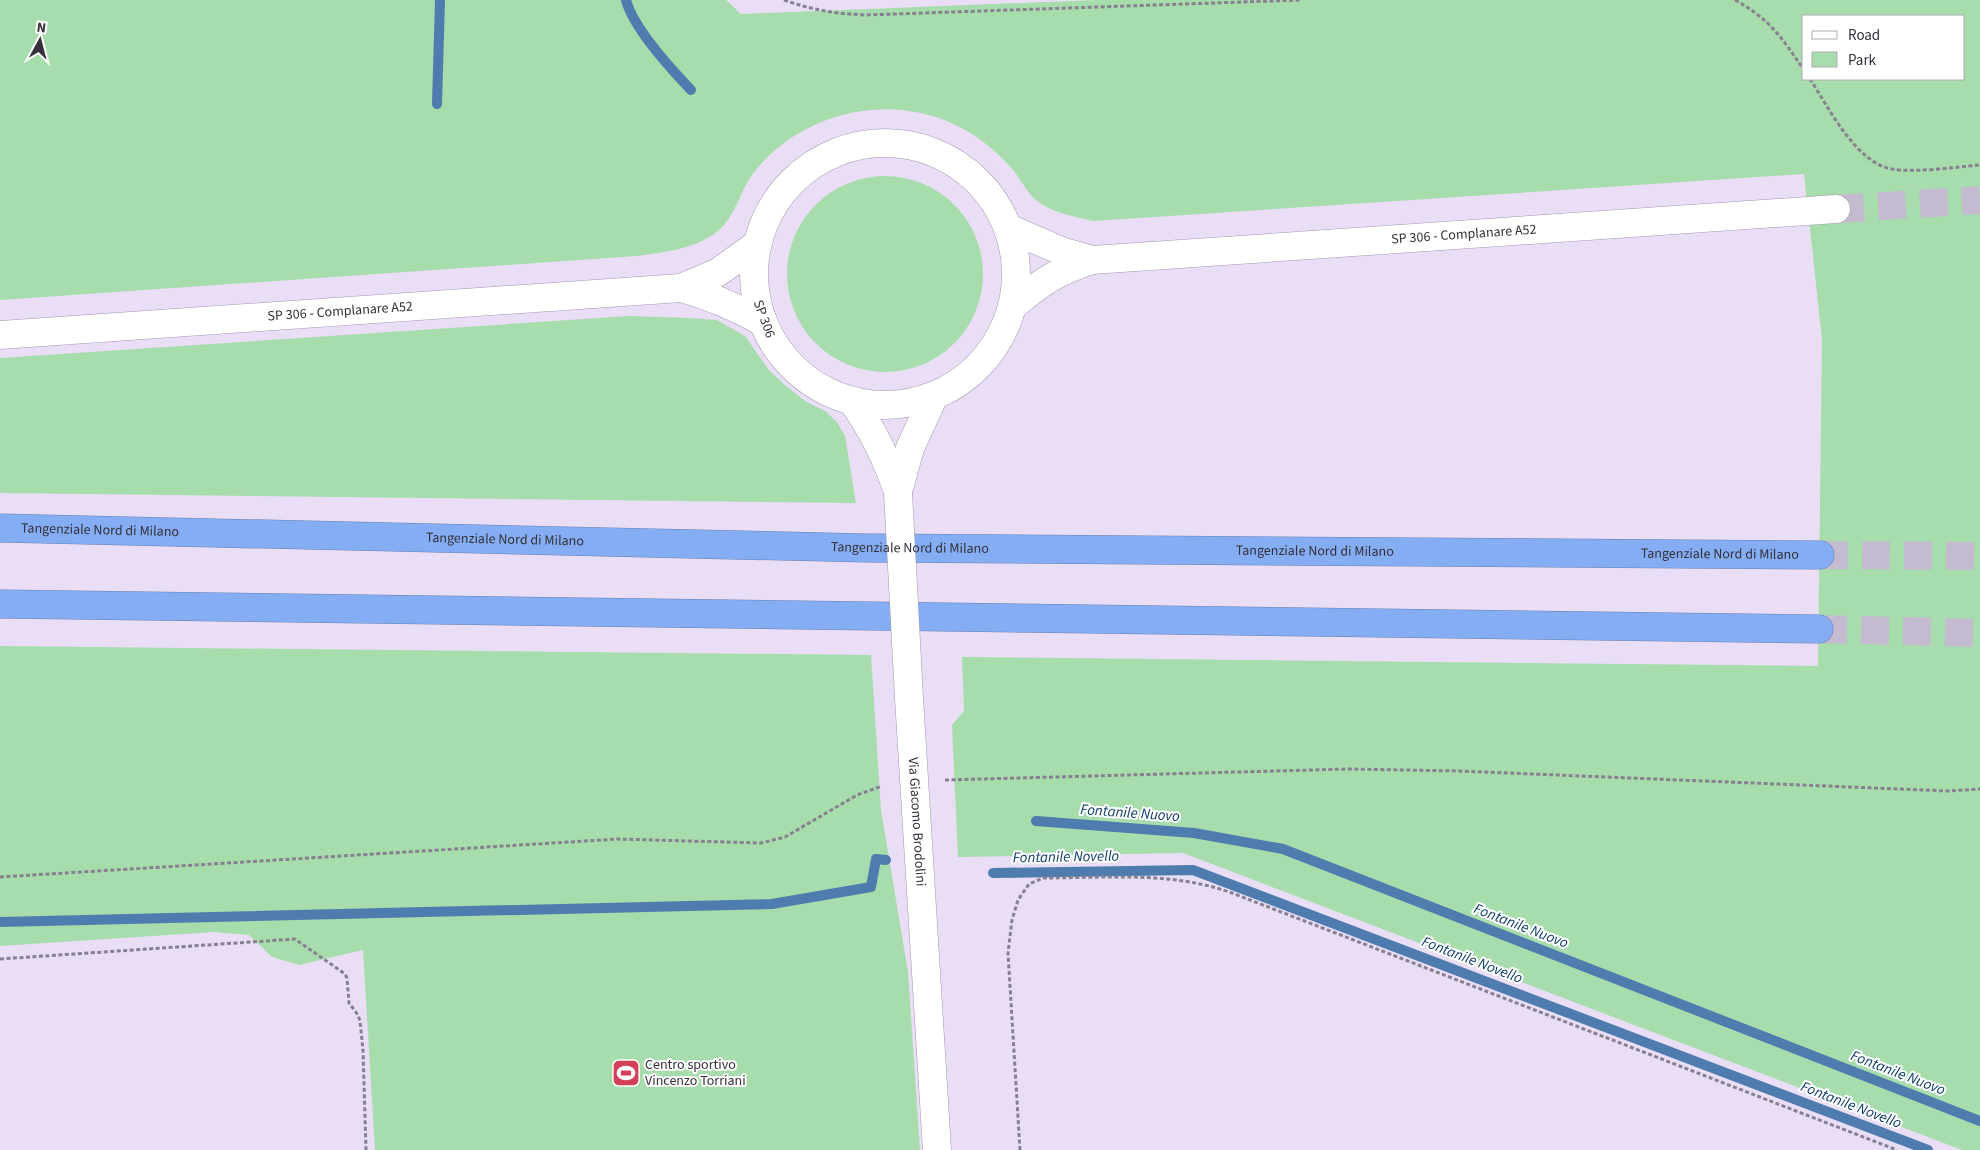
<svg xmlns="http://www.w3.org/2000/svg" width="1980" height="1150" viewBox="0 0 1980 1150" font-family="'Source Sans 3',sans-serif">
<rect width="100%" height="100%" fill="#e9def6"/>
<path fill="#a7dcad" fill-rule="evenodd" d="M 0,0 L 726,0 L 741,14 L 1097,0 L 1980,0 L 1980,1150 L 1962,1150 L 1183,853 L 958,857 L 952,725 L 964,711 L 962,657 L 1818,666 L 1822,339 L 1804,174 L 1093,221 C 1074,216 1051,213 1036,200 C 1027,193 1021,179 1013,170 C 989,142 958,121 921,113 C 860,99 789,124 752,175 C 740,192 735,216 719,230 C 697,249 664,252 637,256 L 0,300 ZM 1804,16 L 1964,16 L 1964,79 L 1804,79 Z
M787 274a98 98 0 1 1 196 0a98 98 0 1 1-196 0Z
M 629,316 L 690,318 L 717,320 L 745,336 L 769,370 L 786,386 L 805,401 L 825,411 L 837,422 L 845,436 L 856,503 L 0,493 L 0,358 Z
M 0,646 L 871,655 L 881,810 L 908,972 L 920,1150 L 375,1150 L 363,950 L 299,965 L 272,957 L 249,935 L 214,932 L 0,946 Z"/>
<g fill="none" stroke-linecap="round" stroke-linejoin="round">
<path stroke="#4f7caf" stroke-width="10" d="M 626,0 C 633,28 670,68 691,90
M 437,104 L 440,0
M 1036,821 L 1194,833 L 1283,849 L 1980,1121
M 993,873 L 1193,870 L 1928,1150
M 0,922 L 772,904 L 871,887 L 876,859 L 886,860"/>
<path stroke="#c5bbd0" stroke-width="28" stroke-dasharray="28 14" stroke-linecap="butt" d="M 1836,209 L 1980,200"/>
<path stroke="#c5bbd0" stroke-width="28" stroke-dasharray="28 14" stroke-linecap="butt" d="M 1820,555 L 1980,556
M 1819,629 L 1980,633"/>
<defs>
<g id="street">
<path d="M 852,401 C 873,430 887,459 898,492"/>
<path d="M 898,492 L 910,448 L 934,396"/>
<path id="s1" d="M 909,698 L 937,1150"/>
</g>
<g id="secondary">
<circle cx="885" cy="274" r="131"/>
<path d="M 1008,228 L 1064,252 L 1092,260"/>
<path d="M 681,288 C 711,296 736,307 763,322"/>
<path id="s2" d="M 1013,306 C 1041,282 1056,272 1092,260 L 1836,209"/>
<path id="s3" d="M 0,335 L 681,288 L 717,273 L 756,245"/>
</g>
<g id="highway">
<path id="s4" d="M 0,528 L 867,548 L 1820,555"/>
<path d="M 0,604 L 1819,629"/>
</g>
</defs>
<use href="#street" stroke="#a297ae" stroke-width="29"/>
<use href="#secondary" stroke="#a297ae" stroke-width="29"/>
<use href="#highway" stroke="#6981b2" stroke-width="29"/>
<path stroke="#878090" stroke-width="3" stroke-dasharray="4 2.5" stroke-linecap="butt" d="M 784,0 C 812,10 837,14 866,15 L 1300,0
M 1735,0 C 1771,20 1781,37 1804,70
M 1810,79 C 1829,108 1856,163 1892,169 C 1915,173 1956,167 1980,165
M 945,780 L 1348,769 L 1459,771 L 1948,791 L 1980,789
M 0,877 L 618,839 L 761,843 L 785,837 L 857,795 L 882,786
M 0,959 L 295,939 L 345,974 L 347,978 L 349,1003 L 358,1015 L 360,1021 L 363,1050 L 366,1150
M 1020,1150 L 1008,953 L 1012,920 L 1018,900 L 1029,884 L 1043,878 C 1106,878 1172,871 1232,893 L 1897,1150"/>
<use href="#street" stroke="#fff" stroke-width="28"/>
<use href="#secondary" stroke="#fff" stroke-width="28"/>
<use href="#highway" stroke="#85adf3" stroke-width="28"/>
<defs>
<path id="street-bridge" d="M 898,492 L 909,698"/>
</defs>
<use href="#street-bridge" stroke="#a297ae" stroke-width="29" stroke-linecap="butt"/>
<use href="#street-bridge" stroke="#fff" stroke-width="28"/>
</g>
<defs>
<symbol id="stadium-square" viewBox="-11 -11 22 22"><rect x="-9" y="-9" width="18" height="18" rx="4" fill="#d24157" stroke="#fff"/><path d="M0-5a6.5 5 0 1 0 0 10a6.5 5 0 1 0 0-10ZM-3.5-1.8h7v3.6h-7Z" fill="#fff"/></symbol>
</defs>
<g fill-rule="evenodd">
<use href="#stadium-square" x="610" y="1057" width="32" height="32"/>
</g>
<g text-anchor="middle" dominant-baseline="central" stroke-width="4" stroke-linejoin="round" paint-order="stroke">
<g font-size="14" fill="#343039" stroke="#fff">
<text stroke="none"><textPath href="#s2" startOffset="465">SP 306 - Complanare A52</textPath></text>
<text stroke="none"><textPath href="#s3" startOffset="341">SP 306 - Complanare A52</textPath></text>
<text transform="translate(764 319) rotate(70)">SP 306</text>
<text stroke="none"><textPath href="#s4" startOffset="100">Tangenziale Nord di Milano</textPath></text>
<text stroke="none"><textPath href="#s4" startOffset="505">Tangenziale Nord di Milano</textPath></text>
<text stroke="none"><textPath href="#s4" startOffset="910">Tangenziale Nord di Milano</textPath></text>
<text stroke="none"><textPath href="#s4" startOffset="1315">Tangenziale Nord di Milano</textPath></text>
<text stroke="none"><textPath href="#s4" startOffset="1720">Tangenziale Nord di Milano</textPath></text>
<text stroke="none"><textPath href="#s1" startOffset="124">Via Giacomo Brodolini</textPath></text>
</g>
<g font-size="14" fill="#343039" stroke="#fff" text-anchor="start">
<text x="645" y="1065">Centro sportivo<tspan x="645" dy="16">Vincenzo Torriani</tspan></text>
</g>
<g font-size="15" font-style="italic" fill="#0e3d6a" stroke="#fff">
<text transform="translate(1130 813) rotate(4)">Fontanile Nuovo</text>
<text transform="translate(1066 857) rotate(-1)">Fontanile Novello</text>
<text transform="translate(1521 926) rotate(21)">Fontanile Nuovo</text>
<text transform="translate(1472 960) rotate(21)">Fontanile Novello</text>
<text transform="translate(1898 1073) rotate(21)">Fontanile Nuovo</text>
<text transform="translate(1851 1105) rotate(21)">Fontanile Novello</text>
</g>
</g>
<rect x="1802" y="15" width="162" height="65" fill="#ffffff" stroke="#aeacb0"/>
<rect x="1812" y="31" width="25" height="8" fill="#ffffff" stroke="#aeacb0"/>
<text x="1848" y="40" font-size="15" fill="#343039">Road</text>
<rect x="1812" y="52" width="25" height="15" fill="#a7dcad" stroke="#aeacb0"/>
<text x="1848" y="65" font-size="15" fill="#343039">Park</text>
<g transform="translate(40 40) rotate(7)" stroke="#ffffff" stroke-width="4" paint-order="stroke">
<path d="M0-4L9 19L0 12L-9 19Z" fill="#343039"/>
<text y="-8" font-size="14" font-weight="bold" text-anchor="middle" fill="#343039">N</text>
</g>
</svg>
